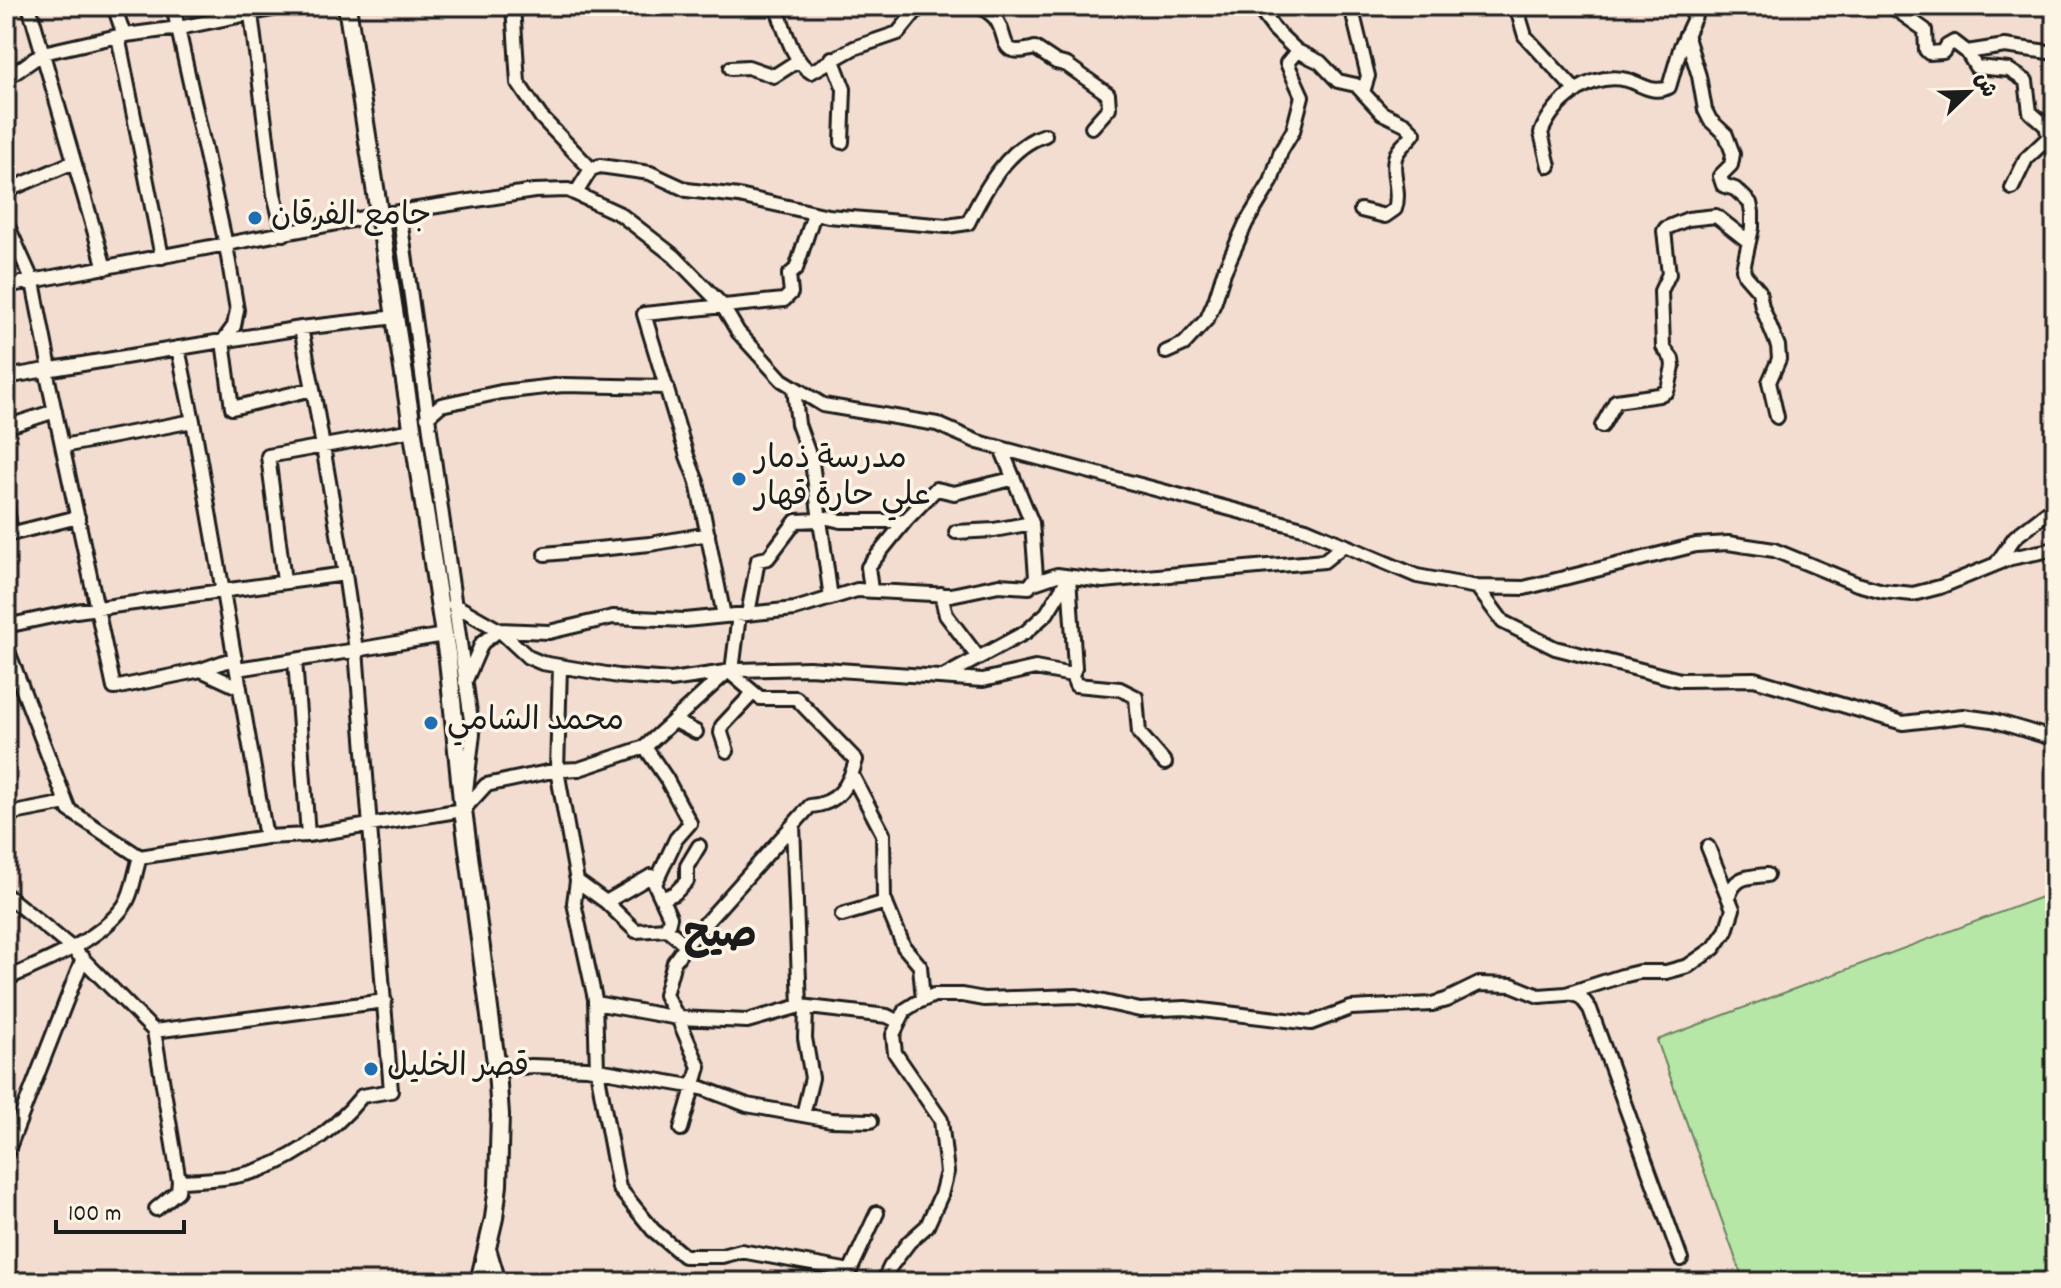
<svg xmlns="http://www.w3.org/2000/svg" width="2061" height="1288" viewBox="0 0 2061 1288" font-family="Dekko,'Playpen Sans Arabic',sans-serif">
<rect width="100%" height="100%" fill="#f3ddd0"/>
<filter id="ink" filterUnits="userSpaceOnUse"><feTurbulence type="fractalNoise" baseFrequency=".0125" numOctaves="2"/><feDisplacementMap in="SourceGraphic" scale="16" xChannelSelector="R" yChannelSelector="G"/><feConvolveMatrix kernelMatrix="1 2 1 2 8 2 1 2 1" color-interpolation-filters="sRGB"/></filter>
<g filter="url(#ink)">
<path fill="#b7e7a6" stroke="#6a8261" stroke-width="2" d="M 2055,892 L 2055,1282 L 1744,1282 L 1657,1040 Z"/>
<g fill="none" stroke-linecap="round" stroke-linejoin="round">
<defs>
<path id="minor" d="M 29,6 L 105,268
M 114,6 L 124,35
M 173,6 L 226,245 L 237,310 L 234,326 L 223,341 L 232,408 L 313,389 L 301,328
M 250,6 L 274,194 L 284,234
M 513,6 L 518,83 L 541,117 L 591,169
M 776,6 C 784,26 792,61 811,72 L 854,48 L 898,33 L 920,6
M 980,6 C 985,10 991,13 995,18 C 1010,37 996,59 1035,48 L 1056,62 L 1067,65 L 1108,94 L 1109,108 L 1092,127
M 1257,6 L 1275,30 L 1297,51 L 1320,62 L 1338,81 L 1356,85 L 1382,113 L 1405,124 L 1414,133 C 1408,142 1398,147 1395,158 C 1391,174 1401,191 1395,209 L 1385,216 L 1361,210
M 1351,6 L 1368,76 L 1363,92
M 1516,6 L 1525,36 L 1576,91
M 1891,6 L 1925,30 L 1926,50 L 1929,53 L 1943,52 L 1947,46 L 1954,42 L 1967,52 L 1976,67 L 2009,70 L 2026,81 L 2030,112 L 2046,126 L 2049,137 L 2026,159 L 2012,188
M 6,10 L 13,6
M 1686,34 L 1699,76 L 1705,110 L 1710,120 L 1726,135 L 1733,154 L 1731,165 L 1720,176 L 1723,185 L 1735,189 L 1745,198 L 1750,203 L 1752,212 L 1752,228 L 1743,269 L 1745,275 L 1759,291 L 1762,307 L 1778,346 L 1779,359 L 1769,382 L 1777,417
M 118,36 L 162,257
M 1967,52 L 2005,46 L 2055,53
M 832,58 L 844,89 L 842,142
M 731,68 L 748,67 L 774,76 L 799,60
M 6,79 L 43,53 L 118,36 L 179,28 L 287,6
M 1549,166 L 1541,133 C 1553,102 1590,71 1627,80 C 1642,84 1653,95 1669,87 L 1681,46 L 1695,16 L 1696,6
M 6,191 L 74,162
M 576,193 L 591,169 L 600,166 L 650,173 L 687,190 L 739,196 L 828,216 L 947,226 L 968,223 C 984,191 1008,146 1045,135
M 399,212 L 473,734 L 466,791
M 6,222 L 33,282 L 50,369
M 6,286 L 379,215 L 534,191 L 568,190 L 620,214 L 674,256 L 722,305 L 738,332 L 782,380 L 823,405 L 937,424 L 978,442 L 1306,529 L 1417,576 L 1477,587 L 1524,588 L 1696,545 L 1728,543 L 1774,550 L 1857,584 L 1883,591 L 1913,594 L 1940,587 L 2011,558 L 2055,549
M 178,348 L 193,421
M 1166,352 L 1184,344 L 1207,319 L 1215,301 L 1224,272 L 1246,223 L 1271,182 L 1281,151 L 1293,131 L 1302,96 L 1287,63 L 1297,51
M 46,370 L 301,328 L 396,317
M 6,377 L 46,370 L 114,688 L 201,670 L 240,688
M 794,388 L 798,424 L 812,463 L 831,598
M 313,389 L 345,574
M 427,417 L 441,405 L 501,392 L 563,385 L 667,387
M 1602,426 L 1616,401 L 1659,395 L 1667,391 L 1669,385 L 1673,366 L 1672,359 L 1663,347 L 1661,291 L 1669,274 L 1664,231 L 1666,228 L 1688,219 L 1716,216 L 1749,242
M 6,427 L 55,411
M 63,446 L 193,421 L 266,837
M 6,501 L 11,534
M 819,516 L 841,521 L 905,521 L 936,489 L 954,493 L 1012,479
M 956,532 L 994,530 L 1032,523 L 1001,448
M 6,535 L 78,517
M 545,554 L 650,544 L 708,534
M 1996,564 L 2015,537 L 2055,506
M 1069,577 L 1075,668 L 1072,675
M 284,581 L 268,456 L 413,430
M 1031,584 L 1057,575 L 1103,581 L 1324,561 L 1344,545
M 1477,587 L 1503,622 L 1555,648 L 1680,680 L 1754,679 L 1903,723 L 1963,716 L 1992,720 L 2055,739
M 871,590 L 868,567 L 906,520
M 941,594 L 946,615 L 978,657
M 453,604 L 499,630 L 549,632 L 613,617 L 685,620 L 795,609 L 857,590 L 951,595 L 999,585 L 1029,587 L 1036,577 L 1032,523
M 748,614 L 758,560 L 768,558 L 796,521 L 819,520
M 724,616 L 697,482 L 687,456 L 644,314 L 784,300 L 791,293 L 789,275 L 796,269 L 814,214
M 6,626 L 76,611 L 345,574 L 356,650 L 444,635
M 6,646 L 69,810 L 140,857 L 266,837 L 308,835 L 463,810 L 486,785 L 557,770 L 579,769 L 645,747 L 728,671 L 760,698 L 796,698 L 856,760 C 849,786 838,804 810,806 L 686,945 L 667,929 L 636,931 L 606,902 L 577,881
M 560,667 L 557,770 L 577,881 L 574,903 L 595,999 L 597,1070 L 619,1188 L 653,1230 L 684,1256 L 722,1256 L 741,1251 L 850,1271 L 877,1213
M 237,669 L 295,660 L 308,835
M 201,670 L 235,658
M 732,671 L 739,615
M 943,677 L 1026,632 L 1047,613 L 1069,577
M 465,682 L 482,643 L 499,630 L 528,657 L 542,663 L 618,676 L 671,680 L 739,670 L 809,668 L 983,680 L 1035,668 L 1072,675 L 1076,685 L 1120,689 L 1136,697 L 1139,733 L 1165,763
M 675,721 L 696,732
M 645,747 L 666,778 L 690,823 L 676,839 L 655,884
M 727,751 L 721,733 L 722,726 L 753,693
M 852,775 L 883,834 L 884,899 L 904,947 L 920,966 L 923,1000
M 6,818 L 14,813 L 66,803
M 793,825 L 800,1006 L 887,1016 L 899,1022
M 6,895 L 73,949 L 154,1031 L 385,1001
M 1729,896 C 1735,876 1748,877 1767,875
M 662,899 L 675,893 L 687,881 L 687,866 L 699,846
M 606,902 L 651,876 L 670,917 L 667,929
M 842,915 L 886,902
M 6,979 C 45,961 98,942 124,906 C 133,893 135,872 140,857
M 1570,993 L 1581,997 L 1590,1009 L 1681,1259
M 595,1003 L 678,1018 L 747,1021 L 800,1006
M 154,1031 L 179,1181 L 178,1191 L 156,1209
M 497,1070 L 531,1066 L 587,1068 L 702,1088 L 747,1105 L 831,1120 L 871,1121
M 803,1115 L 812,1078 L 805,1038 L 806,1009
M 681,1129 L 699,1067 L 678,1018 L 665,995 L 674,962 L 686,945
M 6,1155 L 83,958
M 179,1181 C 197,1180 217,1180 236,1176 C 285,1167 331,1134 362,1096 L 391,1091 L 356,650 L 295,660
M 883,1282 L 890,1267 L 909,1242 L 927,1226 L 941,1195 L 947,1172 L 941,1120 L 895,1053 L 893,1035 L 905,1010 L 916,1003 L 934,995 L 962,995 L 984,999 L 1077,996 L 1140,1010 L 1185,1008 L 1311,1023 L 1351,1008 L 1432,1004 L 1446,1000 L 1479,984 L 1512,985 L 1539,996 L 1566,994 L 1622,976 L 1639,972 L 1666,972 L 1688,966 L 1714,948 L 1726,931 L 1733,909 L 1708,847"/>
<path id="major" d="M 347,6 L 448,660 L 463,810 L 497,1070 L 500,1115 L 498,1185 L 494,1218 L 479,1282
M 488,1252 L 497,1282"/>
</defs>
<use href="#minor" stroke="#1c1c1c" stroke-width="18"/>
<use href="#major" stroke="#1c1c1c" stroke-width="22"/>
<use href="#minor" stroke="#fcf5e5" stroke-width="12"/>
<use href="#major" stroke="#fcf5e5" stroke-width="16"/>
</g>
</g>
<g fill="#1f6fb2" stroke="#fcf5e5" stroke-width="3">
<circle cx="255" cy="218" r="8"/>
<circle cx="739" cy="479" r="8"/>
<circle cx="431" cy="723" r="8"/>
<circle cx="371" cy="1069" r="8"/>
</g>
<g text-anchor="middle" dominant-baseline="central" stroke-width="7" stroke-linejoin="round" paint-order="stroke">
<g font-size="32" fill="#1c1c1c" stroke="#fcf5e5" text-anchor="start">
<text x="271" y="218">جامع الفرقان</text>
<text x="755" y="461">مدرسة ذمار<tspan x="755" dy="37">علي حارة قهار</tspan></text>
<text x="447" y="723">محمد الشامي</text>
<text x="387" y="1069">قصر الخليل</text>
</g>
<g font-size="40" font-weight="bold" fill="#1c1c1c" stroke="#fcf5e5">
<text x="720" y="938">صيح</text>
</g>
</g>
<rect width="2061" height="1288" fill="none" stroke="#fcf5e5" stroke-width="32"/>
<rect x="16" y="16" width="2029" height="1256" fill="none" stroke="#1c1c1c" stroke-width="3" filter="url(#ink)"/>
<g transform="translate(1969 92) rotate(67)" stroke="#fcf5e5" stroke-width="6" paint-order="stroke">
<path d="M0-6L14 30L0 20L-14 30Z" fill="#1c1c1c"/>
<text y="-12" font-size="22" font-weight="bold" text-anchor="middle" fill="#1c1c1c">ش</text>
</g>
<path d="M56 1220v12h128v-12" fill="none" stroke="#1c1c1c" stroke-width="4"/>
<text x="68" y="1220" font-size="24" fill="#1c1c1c" stroke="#fcf5e5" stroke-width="6" paint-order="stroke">100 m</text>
</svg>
